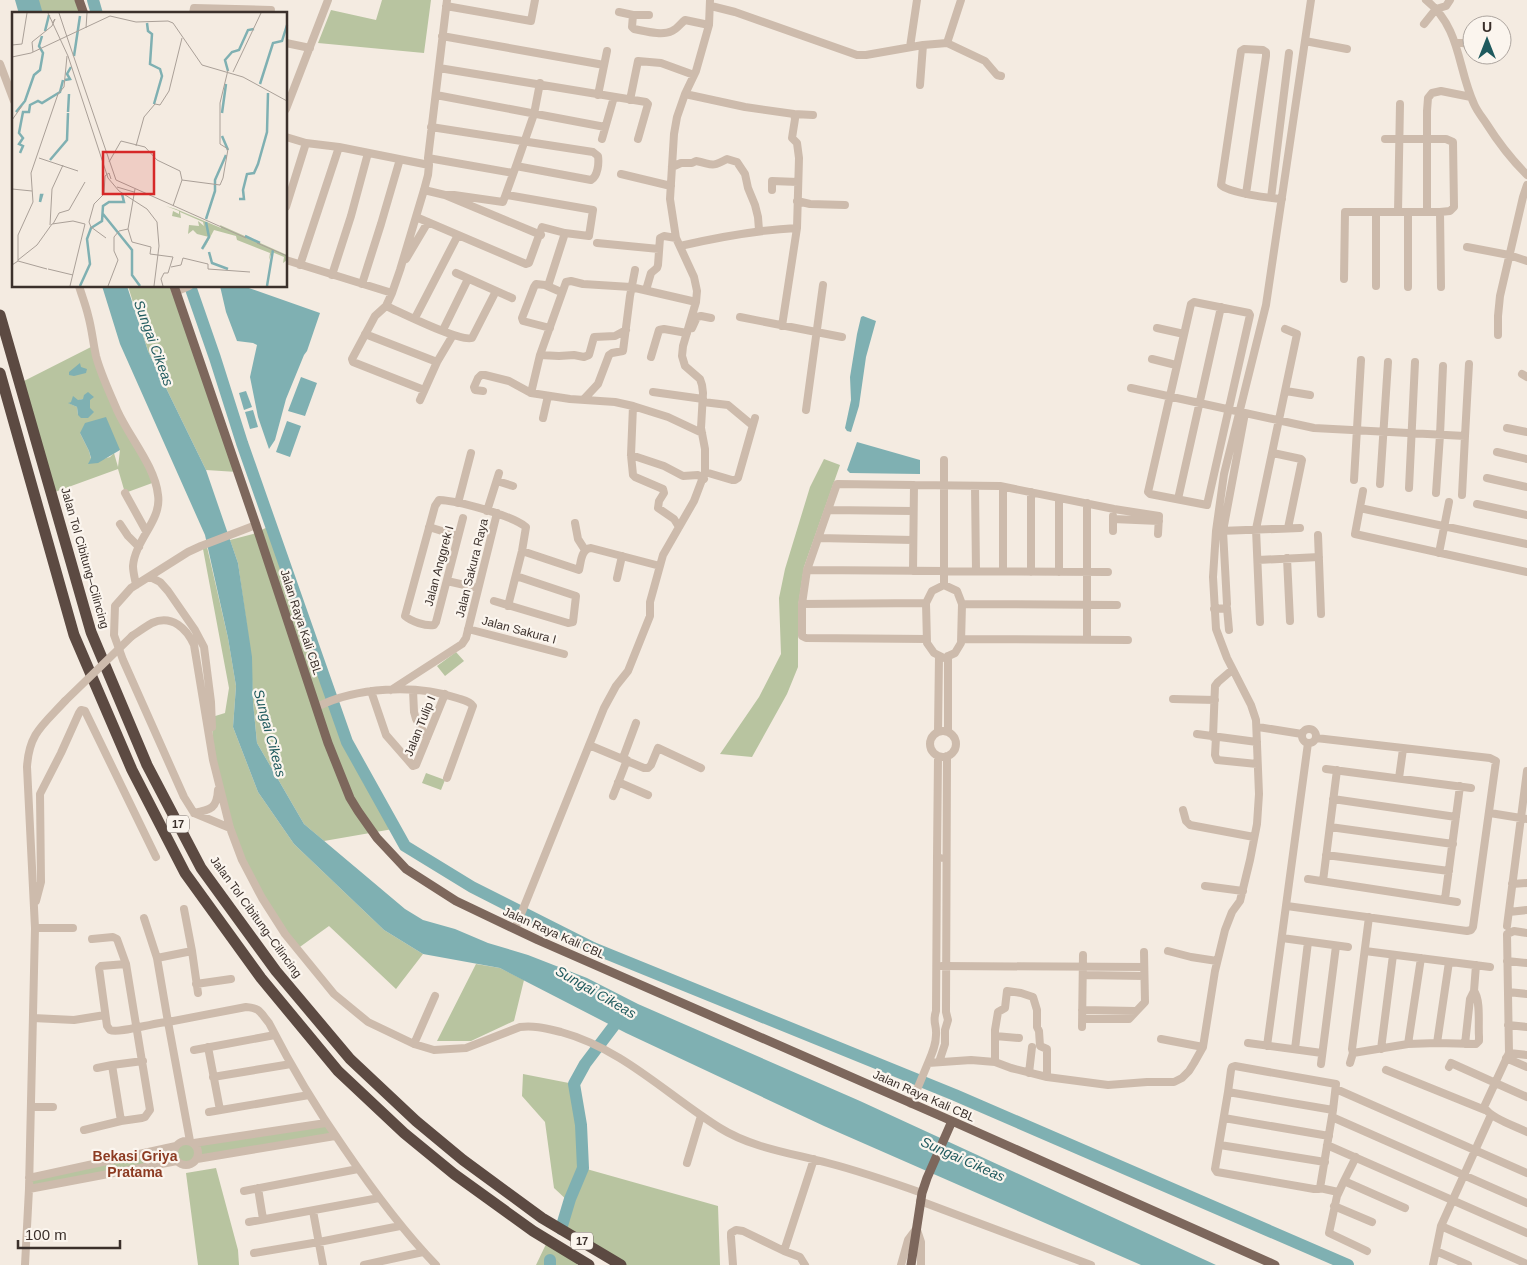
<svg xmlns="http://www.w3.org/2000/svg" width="1527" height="1265" viewBox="0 0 1527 1265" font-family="Helvetica,sans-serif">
<rect width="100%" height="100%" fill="#f4ebe1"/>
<path fill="#b8c4a0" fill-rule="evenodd" d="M 38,0 L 80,0 L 84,14 L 42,14 Z
M 382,0 L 431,0 L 424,53 L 318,43 L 331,10 L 376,20 Z
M 128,286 L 176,286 L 237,472 L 206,470 L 148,351 Z
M 91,347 L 155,482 L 125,493 L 118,469 L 52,493 L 20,383 ZM 83,399 L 90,400 L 90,408 L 78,415 L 77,407 L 69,403 ZM 80,433 L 120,450 L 118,467 L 114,453 L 110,457 L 89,463 L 91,459 L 89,451 Z
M 824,459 L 840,465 L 804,567 L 798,607 L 798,667 L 787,694 L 752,757 L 720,754 L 759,697 L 781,654 L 779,598 L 785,569 L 810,487 Z
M 272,525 L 342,730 L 363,782 L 393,829 L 324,841 L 304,824 L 257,743 L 253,702 L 251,656 L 238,563 L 230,540 L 253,534 Z
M 207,547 L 228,638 L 236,686 L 233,727 L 258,792 L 294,844 L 384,930 L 423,954 L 396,989 L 329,926 L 297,949 L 246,869 L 213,760 L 212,717 L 225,713 L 229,688 L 203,549 Z
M 456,652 L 464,661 L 445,676 L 437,666 Z
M 426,773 L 445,780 L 441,790 L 422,783 Z
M 476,964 L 500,968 L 524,980 L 514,1021 L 471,1041 L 437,1041 Z
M 523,1074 L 574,1084 L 581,1125 L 583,1168 L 718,1206 L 720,1265 L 622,1265 L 561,1229 L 569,1202 L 554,1188 L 545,1122 L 522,1096 Z
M 326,1123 L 335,1136 L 195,1161 C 189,1166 183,1165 177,1161 L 29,1189 L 29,1178 L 176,1146 L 182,1141 Z
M 216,1168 L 238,1250 L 239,1265 L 198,1265 L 186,1173 Z
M 548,1240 L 578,1258 L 577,1265 L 536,1265 Z"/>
<path fill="#7fb0b2" d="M 15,0 L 39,0 L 43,14 L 19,14 Z
M 102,286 L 127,286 L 148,351 L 206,470 L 238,563 L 252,657 L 253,702 L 257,743 L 304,824 L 405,909 L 423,920 L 455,929 L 488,943 L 528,955 L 587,978 L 638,1004 L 860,1101 L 1216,1265 L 1141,1265 L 824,1126 L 626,1033 L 500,968 L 423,954 L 384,930 L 294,844 L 258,792 L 233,727 L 236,686 L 228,638 L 205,535 L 120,344 Z
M 220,286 L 243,286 L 320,313 L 307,351 L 304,355 L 286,399 L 275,440 L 269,449 L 258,417 L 250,377 L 257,345 L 253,343 L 237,341 L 226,312 Z
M 863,316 L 876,321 L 866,357 L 859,406 L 851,432 L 847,431 L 845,428 L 851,400 L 850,377 L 857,334 L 861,317 Z
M 80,363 L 81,367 L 87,369 L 86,373 L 74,376 L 69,375 L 69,372 Z
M 301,377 L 317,383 L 305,416 L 288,411 Z
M 246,391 L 252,407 L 244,410 L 239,393 Z
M 88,392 L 94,397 L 90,400 L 90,408 L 94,412 L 88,418 L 81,418 L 78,415 L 77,407 L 68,403 L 71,402 L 73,396 L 78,400 L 83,399 L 84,395 Z
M 253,410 L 258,427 L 250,429 L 245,412 Z
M 106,417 L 120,450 L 98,463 L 88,464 L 91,458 L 89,451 L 80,433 L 85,423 Z
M 287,421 L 301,426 L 290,457 L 276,452 Z
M 857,442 L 920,460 L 920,474 L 850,473 L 847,470 Z"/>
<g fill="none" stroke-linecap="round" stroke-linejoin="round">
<path stroke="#7fb0b2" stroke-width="12" d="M 93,0 L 97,14
M 190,286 L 215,358 L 242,443 L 347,742 L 405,846 L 472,887 L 593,948 L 955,1095 L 1348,1265
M 561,1229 L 570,1199 L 583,1168 L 581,1125 L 574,1084 L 585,1064 L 616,1023
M 550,1260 L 550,1265"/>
<path stroke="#cdbbac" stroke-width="8" d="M 1426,0 C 1461,28 1457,67 1474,104 C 1477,111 1482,117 1486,123 C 1498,142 1511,159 1527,175
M 446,6 L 531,21 L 535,0
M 711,6 L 735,12 L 857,55 L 866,55 L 923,45 L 947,43 L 985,61 L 997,75 L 1001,76
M 619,12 L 633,15 L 649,15
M 193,14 L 194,8 L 271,10
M 633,15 L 632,27 L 634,29 C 645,31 662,36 672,31 C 677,29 681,23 685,20 L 709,25
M 1424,24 L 1436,9 L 1446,6 L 1450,0
M 442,36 L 604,65
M 1305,41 L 1347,49
M 286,43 L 310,48
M 947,43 L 961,0
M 1456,43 L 1462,43 L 1470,44 L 1472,43
M 910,47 L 917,0
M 0,64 L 14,101
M 439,68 L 646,102 L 648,104 L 638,139
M 920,85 L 923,45
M 685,94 L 745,107 L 794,114 L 795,119 L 792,138 L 797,143 L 799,158 L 797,228 L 782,326
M 436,95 L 605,127
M 598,95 L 607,51
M 630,100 L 638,61 L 661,63 L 694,75
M 286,109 L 328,0
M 794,114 L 813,115
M 431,127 L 593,152 L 598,156 C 599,163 598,176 591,180 L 516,166
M 286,137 L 306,143 L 339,147 L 429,165
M 602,139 L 614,97
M 428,158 L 513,173
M 672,167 L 681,163 L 692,163 L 696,161 C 713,164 710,168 727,159 L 737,162 L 745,174 L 748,188 L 755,205 L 758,217 L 759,230
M 621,174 L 671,186
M 424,190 L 445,195 L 541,235
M 772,190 L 772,181 L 798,182
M 1246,194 L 1266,56 L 1266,52 L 1263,50 L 1244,49 L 1241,51 L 1221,185 C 1229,193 1269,198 1282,199
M 445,195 L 454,195 L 503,202 L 516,166 L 534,114 L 540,83
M 1271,198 L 1289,53
M 797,201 L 810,204 L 845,205
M 286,207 L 306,143
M 1376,212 L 1376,286
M 1398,212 L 1400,104
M 1408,212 L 1408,287
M 1427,212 L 1427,111 L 1428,98 L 1432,93 L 1441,91 L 1471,97
M 1440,212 L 1441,287
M 416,217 L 526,264 L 529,263 L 542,227 L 565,233 L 589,236 L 593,210 L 507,195
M 597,243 L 659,249
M 680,246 C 719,237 757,230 797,228
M 1467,247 L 1509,255 L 1527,261
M 406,259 L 428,222
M 286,260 L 392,293
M 300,265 L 339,147
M 456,273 L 512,298
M 332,275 L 351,216 L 368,153
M 1344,279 L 1345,212 L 1440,212 L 1450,211 L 1454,207 L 1453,142 L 1446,139 L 1385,139
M 362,284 L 381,224 L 400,159
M 79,286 C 82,296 86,306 88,315 C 92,329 93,343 96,356 C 101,375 110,393 117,410 C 129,437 155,466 158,495 C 162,520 135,540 133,566 C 133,572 135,579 136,585
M 548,286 L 565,233
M 646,290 L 651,273 L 657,268 L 658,265 L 660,238 L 664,236 L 676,238
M 175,292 L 189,286
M 1194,302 L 1249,313 L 1250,315 L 1207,505 L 1150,494 L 1148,492 L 1191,304 Z
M 386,306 C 402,313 459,342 472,338 L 496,291
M 740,317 L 842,337
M 415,318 L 458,235
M 550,328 L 523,321 L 522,318 L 534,287 L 536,284 L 545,285 L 561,292
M 692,328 L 697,317 L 701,316 L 711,318
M 1157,328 L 1184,334
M 443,330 L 468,279
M 365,334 L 437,362
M 1498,335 L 1498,316 L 1500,296 L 1523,197 L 1527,185
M 540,355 L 559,356 L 574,355 L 584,357 L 589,355 L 594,337 L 615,336 L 626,330
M 651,357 L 659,330 L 664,329 L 687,333
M 1152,359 L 1176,365
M 1522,374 L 1527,377
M 1131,388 L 1314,428 L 1465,436 L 1462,495
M 424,390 L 353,362 L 352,359 L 375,316 L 386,306 L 392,293 L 400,270 L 424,190 L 428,175 L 429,165 L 428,158 L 447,0
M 483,391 L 475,390 L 474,387 L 478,378 L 481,375 L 485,375 L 509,381 L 531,393 L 570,399 L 615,402 L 633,406 L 668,417 L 702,433
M 1286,391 L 1310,395
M 653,392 L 703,399
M 531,393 L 540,355 L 566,282 L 571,281 L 583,284 L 631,287 L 696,302
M 584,399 L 598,384 L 609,355 L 612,353 L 623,351 L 630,296 L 635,270
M 420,400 L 437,362 L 453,335
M 703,402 L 728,405 L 752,425
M 633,406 L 631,455 L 633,475 L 635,477 L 663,489 L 664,493 L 659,501 L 658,508 L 674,519 L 679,527
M 806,410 L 823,285
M 543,418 L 548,396
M 1507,428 L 1527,432
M 1465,436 L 1469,364
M 1497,452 L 1527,459
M 1273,453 L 1301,459 L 1302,460 L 1288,528
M 631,455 L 664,466 L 683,476 L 698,475 L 704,479
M 705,472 L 732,480 L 735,480 L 738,478 L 755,418
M 1487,478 L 1527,487
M 1354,480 L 1361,360
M 497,481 L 513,486
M 1380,484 L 1388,362
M 914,485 L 1000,486 L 1114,509 L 1159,516 L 1158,534
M 975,486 L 976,571
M 1003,487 L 1003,571
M 1409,488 L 1415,362
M 1363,491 L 1355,534 L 1527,572
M 125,493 L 146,531
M 1436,493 L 1440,435 L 1443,366
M 1178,499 L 1221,307
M 458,503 L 471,453
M 1477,504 L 1527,515
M 1360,508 L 1527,544
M 828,510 L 913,511
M 487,511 L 499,473
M 463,518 L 436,622 L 434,625 C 425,626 412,622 405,616 L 435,506 L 439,500 C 459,501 511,515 526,527 L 522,551 L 508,606
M 1113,519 L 1159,521
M 575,523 L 578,539 L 585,550
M 120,524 L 128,536 L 139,547
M 429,527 L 458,536
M 1113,531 L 1113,516
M 1220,531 L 1300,528
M 1318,535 L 1321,614
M 818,538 L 913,540
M 522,551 L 579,570 C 581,562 581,549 591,548 L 660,566
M 1439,553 L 1449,502
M 1287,558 L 1290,621
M 1258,560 L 1319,557
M 807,570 L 1108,572
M 913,571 L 914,485 L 837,484 L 807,570 L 802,604 L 802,636 L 806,638 L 927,639
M 1031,572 L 1031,492
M 1059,572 L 1059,498
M 150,577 L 160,582 L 168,591 L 195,630 L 204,647 L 211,702 L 212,727
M 617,578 L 622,556
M 447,581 L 478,588
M 944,585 L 957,591 L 962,604 L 961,643 L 955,653 L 944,658 L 934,653 L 927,643 L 926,603 L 932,591 Z
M 944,585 L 944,460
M 494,601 L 568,623 L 573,622 L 576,596 L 516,576
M 802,604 L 926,603
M 962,604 L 1117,605
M 1227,604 L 1223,531 L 1245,413
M 1214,609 L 1227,608 L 1229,630
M 1260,622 L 1256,529 L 1297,334 L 1285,329
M 468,629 L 564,654
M 132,636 C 138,632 145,627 152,623 C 172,614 187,629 194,645 L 213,760 L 230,828 L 242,860 L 262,898 L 285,934 L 334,994 L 368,1022 L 414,1044 L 434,1050 L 466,1048 L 520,1027 C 535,1025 548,1029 561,1032 C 623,1049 667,1095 720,1128 C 752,1148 791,1153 828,1163 C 859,1171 891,1182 922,1193
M 961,639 L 1128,640
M 1087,639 L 1087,503
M 391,690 L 462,644 L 466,638 L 497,513
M 413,690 L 414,712 L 416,719 L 427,738
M 371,691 L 386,735 L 413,766 L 416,765 L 445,694
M 1173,699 L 1215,700
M 317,707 C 356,687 415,684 457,698 C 463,700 470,701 473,706 L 447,778
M 1258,727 L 1302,734
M1302 736a7 7 0 1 1 14 0a7 7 0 1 1-14 0Z
M930 744a13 13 0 1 1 26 0a13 13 0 1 1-26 0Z
M 938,731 L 939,656
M 948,731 L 948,656
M 1197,734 L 1257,742
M 1213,737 L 1215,686 L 1218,682 L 1232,670
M 1216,737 L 1215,755 L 1217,760 L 1257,764
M 589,745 L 644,768 L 648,768 L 651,765 L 658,748 L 701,768
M 938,757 L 937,858 L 940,858
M 623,758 L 636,723
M 1326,769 L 1471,788
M 1399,778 L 1403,749
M 618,782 L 648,795
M 613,796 L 627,760
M 1333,799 L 1456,817
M 1183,810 L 1186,821 L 1190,825 L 1254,837
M 194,813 C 211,810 217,808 218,790
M 1490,813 L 1527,819
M 1330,827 L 1453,844
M 230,828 L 194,813 L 184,797 L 123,660 L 114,635 L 115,606 L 131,588 L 188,552 L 201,546 L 256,525
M 1326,855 L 1449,871
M 1308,879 L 1457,902
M 1323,881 L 1337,770
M 1512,884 L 1527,883
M 1205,886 L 1243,891
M 1445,899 L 1460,786
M 36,901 L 41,882 L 40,794 L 61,753 L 79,713 L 81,710 L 85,711 L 156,857
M 1287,906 L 1467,931 L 1471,930 L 1473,927 L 1496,761 L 1490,758 L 1316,738
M 184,909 L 192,951 L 198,993
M 1509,912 L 1527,910
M 144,918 L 157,958 L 168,1022 L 246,1007 C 260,1008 260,1012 269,1023 C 291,1066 316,1108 344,1148 C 372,1189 401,1229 436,1265
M 1507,926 L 1527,771
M 35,928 L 73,928
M 515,929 L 604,708 L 616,686 L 628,671 L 650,616 L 650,602 L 663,555 L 694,501 L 705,472 L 705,449 L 701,428 L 703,393 L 702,385 L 700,379 L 685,366 L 682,356 L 683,346 L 696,302 L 697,291 L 694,277 L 676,238 L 670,199 L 674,134 L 677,117 L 685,94 L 696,71 L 709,25 L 710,0
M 1527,933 L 1514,931 L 1507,934 L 1509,1053 L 1484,1107 C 1490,1118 1515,1126 1527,1132
M 1282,938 L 1348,947
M 1168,951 L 1191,957 L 1217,961
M 1365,951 L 1490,967
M 157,958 L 192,951
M 1507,961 L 1527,963
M 126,964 L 101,966 L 99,968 L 107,1026 C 108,1027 109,1029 110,1030 C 118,1034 156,1022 168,1022 L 190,1141
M 942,966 L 1144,967
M 1083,975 L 1144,976
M 196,984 L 231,979
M 1508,992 L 1527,994
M 1082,1010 L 1136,1011
M 33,1018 L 74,1020 L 105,1015
M 1082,1019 L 1129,1019 L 1145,1002 L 1144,952
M 1508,1025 L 1527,1027
M 1082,1027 L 1083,955
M 995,1036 L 1019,1038
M 1161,1039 L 1203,1047
M 1248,1043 L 1322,1053
M 1437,1043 L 1449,962
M 414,1044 L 435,996
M 1408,1044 L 1421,958
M 1465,1044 L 1470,999 L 1474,991
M 1267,1046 L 1308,743
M 208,1047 L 220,1110
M 1295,1049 L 1308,942
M 1381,1049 L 1393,955
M 194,1050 L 275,1035
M 1353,1053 L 1408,1044 L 1437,1043 L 1476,1044 L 1479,1041 L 1479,1037 C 1478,1024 1481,1000 1474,991 L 1476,965
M 1509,1053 L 1527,1055
M 1506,1058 L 1527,1067
M 939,1062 L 945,1044 L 945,1030 L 948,1020 L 946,1012 L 947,756
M 995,1062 L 995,1030 L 998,1012 L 1005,1008 L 1007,991 L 1021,993 L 1033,997 L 1037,1010 L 1037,1027 L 1039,1031 L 1040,1046 L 1047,1049 L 1047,1077
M 928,1063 C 932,1054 936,1045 936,1035 C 937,1024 932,1023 936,1011 L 937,855
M 1350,1063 L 1353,1053 L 1352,1049 L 1369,917
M 1321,1064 L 1336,946
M 1449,1067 L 1451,1063 L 1527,1097
M 97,1068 L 112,1065
M 1386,1070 L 1485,1110
M 1029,1073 L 1032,1047
M 213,1077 L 291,1064
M 1336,1089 L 1527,1173
M 1228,1092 L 1231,1070 L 1232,1067 L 1235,1066 L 1336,1084 L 1333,1110 L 1320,1188
M 911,1104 L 928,1063 L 971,1060 L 995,1062 L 1011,1068 L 1047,1077 L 1108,1085 L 1147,1082 L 1174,1082 L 1182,1078 L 1189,1071 L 1194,1063 L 1203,1047 L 1215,971 L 1225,930 L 1232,912 L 1240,901 L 1250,860 L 1257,824 L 1259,794 L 1256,720 L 1251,705 L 1227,658 L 1216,629 L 1213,577 L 1216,531 L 1224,474 L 1266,305 L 1311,0
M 31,1107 L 53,1107
M 1333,1110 L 1228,1092 L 1215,1169 L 1217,1172 L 1314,1189 L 1319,1189 L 1320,1188 L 1338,1192
M 209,1112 L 309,1095
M 1491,1115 L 1441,1226 L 1527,1264
M 1332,1117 L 1527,1203
M 1224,1118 L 1329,1136
M 121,1121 L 112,1065 L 143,1061
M 84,1130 L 121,1121 L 142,1118 L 145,1117 L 150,1110 L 126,964 L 117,939 L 113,937 L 92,939
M174 1153a12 12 0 1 1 24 0a12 12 0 1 1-24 0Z
M 194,1143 L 326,1123
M 1220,1145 L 1325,1162
M 1327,1145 L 1527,1233
M 1356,1157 L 1344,1181 L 1405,1208
M 197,1159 L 335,1136
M 687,1163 L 701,1116
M 29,1178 L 176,1146
M 1344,1181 L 1337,1196 L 1329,1233 L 1367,1251
M 258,1188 L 263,1219
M 29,1189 L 177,1161
M 244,1191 L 358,1169
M 920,1201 L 1091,1265
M 1334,1206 L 1372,1222
M 313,1211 L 323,1265
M 249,1222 L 379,1198
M 917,1230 L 921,1242 L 921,1265
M 784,1251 L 800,1257 L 805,1265
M 1436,1251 L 1468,1265
M 254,1253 L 319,1242 L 400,1226
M 25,1265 L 29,1189 L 35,928 L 27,767 C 29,733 43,725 65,701
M 364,1265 L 423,1252
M 733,1265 L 731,1237 L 731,1233 L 736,1230 L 743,1231 L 784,1251 L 814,1159
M 901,1265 L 908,1240 L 917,1228
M 1433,1265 L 1441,1226"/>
<path stroke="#7d675c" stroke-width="9" d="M 79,0 L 84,14
M 174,286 L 256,525 L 328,743 L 350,798 L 358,811 L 377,838 L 406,869 L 456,901 L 538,940 L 952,1121 L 1275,1265
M 911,1265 L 922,1193 L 927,1178 L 952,1121"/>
<path stroke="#5c4a42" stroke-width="11" d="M 0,315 L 91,632 L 147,765 L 201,868 L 276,971 L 350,1059 L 416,1121 L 463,1160 L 542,1218 L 621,1265
M 0,373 L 74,635 L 132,770 L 185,873 L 261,978 L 338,1071 L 404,1133 L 454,1174 L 533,1231 L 589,1265"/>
<path stroke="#cdbbac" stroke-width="8" d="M 65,701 L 132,636"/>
</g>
<g text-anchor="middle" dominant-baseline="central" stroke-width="4.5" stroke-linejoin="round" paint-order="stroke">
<g fill="#fbf5ee" stroke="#756b66" stroke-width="1">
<rect x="167" y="815.5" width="22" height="17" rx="4"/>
<rect x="571" y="1232.5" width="22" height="17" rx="4"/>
</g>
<g font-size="11" font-weight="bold" fill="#3b302b">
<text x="178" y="824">17</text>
<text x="582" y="1241">17</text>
</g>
<g font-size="12" fill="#3b302b" stroke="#fbf5ee">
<text transform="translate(85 558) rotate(74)">Jalan Tol Cibitung–Cilincing</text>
<text transform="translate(439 566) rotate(-75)">Jalan Anggrek I</text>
<text transform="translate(472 568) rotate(-76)">Jalan Sakura Raya</text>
<text transform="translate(301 622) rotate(72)">Jalan Raya Kali CBL</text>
<text transform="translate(519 630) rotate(15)">Jalan Sakura I</text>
<text transform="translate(420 726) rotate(-68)">Jalan Tulip I</text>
<text transform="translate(256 917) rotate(54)">Jalan Tol Cibitung–Cilincing</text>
<text transform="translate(554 933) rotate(24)">Jalan Raya Kali CBL</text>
<text transform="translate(924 1096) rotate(24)">Jalan Raya Kali CBL</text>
</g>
<g font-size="14" font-style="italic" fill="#1f5a5e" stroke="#fbf5ee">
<text transform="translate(154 343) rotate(70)">Sungai Cikeas</text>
<text transform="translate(270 733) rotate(75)">Sungai Cikeas</text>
<text transform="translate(596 992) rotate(30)">Sungai Cikeas</text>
<text transform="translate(963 1159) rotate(24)">Sungai Cikeas</text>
</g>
<g font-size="14" font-weight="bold" fill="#8c3b22" stroke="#fbf5ee">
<text x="135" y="1156">Bekasi Griya<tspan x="135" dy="16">Pratama</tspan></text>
</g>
</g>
<g transform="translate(12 12)">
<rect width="275" height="275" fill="#f4ebe1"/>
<path d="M 154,194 L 164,197 L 209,216 L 208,213 L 275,243 L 275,248 L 271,251 L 272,245 L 260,240 L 257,248 L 258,241 L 225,228 L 224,224 L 202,218 L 192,237 L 197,225 L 185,222 L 181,218 L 176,222 L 177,213 L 187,214 L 186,209 L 192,214 L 191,210 L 168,200 L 169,206 L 160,204 L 161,199 L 167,202 L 167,199 Z" fill="#b8c4a0"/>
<path fill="none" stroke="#7fb0b2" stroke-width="2.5" d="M 135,11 L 136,19 L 140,22 L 138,52 L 148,57 L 150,64 L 142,92M 33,19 L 37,3M 62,44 L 68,4M 216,59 L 213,48 L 220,40 L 227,38 L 236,18 L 242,17M 53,68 L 58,67 L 55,62 L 59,55M 248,72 L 261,31 L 270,29 L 275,13M 4,100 L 13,89 L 22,63 L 28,58 L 31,41 L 27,34 L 30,24M 56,100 L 57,82M 210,101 L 214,72M 210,124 L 216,138M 8,141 L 11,134 L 7,132 L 11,126 L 7,121 L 11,100 L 17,100 L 18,93 L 26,89 L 30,91 L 48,80 L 51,68M 38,148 L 55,128 L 56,101M 29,183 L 30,183 L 28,190 ZM 227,187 L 232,187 L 231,178 L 235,162 L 242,161 L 246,152 L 255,120 L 256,81M 91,202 L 120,238 L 120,263 L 128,274M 194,207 L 203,179 L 203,168 L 214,143M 233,224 L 248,231M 190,237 L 197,225 L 194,210M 197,240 L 200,251 L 216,257M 68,274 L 78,252 L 75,227 L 79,216 L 90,209 L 91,194 L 97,190 L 112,190 L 110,182M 255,274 L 261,238"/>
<path fill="none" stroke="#aaa098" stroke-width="1" d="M 36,1 L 56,44 L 96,166 L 107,179 L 135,197 L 145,210 L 147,234 L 142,274M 47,1 L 55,25M 74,16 L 75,1M 55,25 L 104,168 L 234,226M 0,33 L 10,32 L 15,1M 21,40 L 20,30 L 40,14 L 43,7 L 40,11M 19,41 L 98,4 L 124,10 L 156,9 L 161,11 L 190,53 L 231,65 L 275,89M 0,45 L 19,41M 221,60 L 249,1M 0,108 L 10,94M 124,134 L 132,105 L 143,92 L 148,93 L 157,79 L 170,26M 27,146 L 66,159M 97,150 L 109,129 L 133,135 L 145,148 L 168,159 L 170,168M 105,175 L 122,180M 0,177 L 20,179M 161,194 L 170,168 L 208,173 L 211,166 L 216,137 L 208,132 L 208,91 L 216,58M 41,212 L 47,201 L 57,198 L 73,170M 38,213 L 40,177 L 51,153M 116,217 L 120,230 L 139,235 L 138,242 L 161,245 L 156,261 L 152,261 L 149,267 L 151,274M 94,226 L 79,215 L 77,210 L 82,192 L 92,182 L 93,164 L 97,161 L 99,167M 245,231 L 275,244M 171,246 L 196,252 L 196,257 L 238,260M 6,248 L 25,233 L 40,212 L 61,209 L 73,212M 6,249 L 35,257M 0,253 L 6,249 L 6,223 L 21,190 L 19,161 L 46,82 L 52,75 L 55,44M 159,255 L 169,253 L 171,246M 36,257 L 61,263M 58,274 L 73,212M 96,274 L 106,248 L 102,239 L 102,225 L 107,219 L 116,217 L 123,177"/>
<path fill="#d62828" fill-opacity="0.15" stroke="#d62828" stroke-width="2.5" d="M 91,140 L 142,140 L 142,182 L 91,182 Z"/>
<rect width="275" height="275" fill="none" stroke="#3b302b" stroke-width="2.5"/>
</g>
<g transform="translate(1487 40)"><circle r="24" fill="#fbf5ee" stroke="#aea6a0"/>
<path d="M0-4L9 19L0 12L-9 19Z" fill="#1f5a5e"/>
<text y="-8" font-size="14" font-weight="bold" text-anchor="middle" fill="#3b302b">U</text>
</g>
<path d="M18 1240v8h102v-8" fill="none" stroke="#3b302b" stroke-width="2.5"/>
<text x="25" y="1240" font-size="15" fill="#3b302b" stroke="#fbf5ee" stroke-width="4" paint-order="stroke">100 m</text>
</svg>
